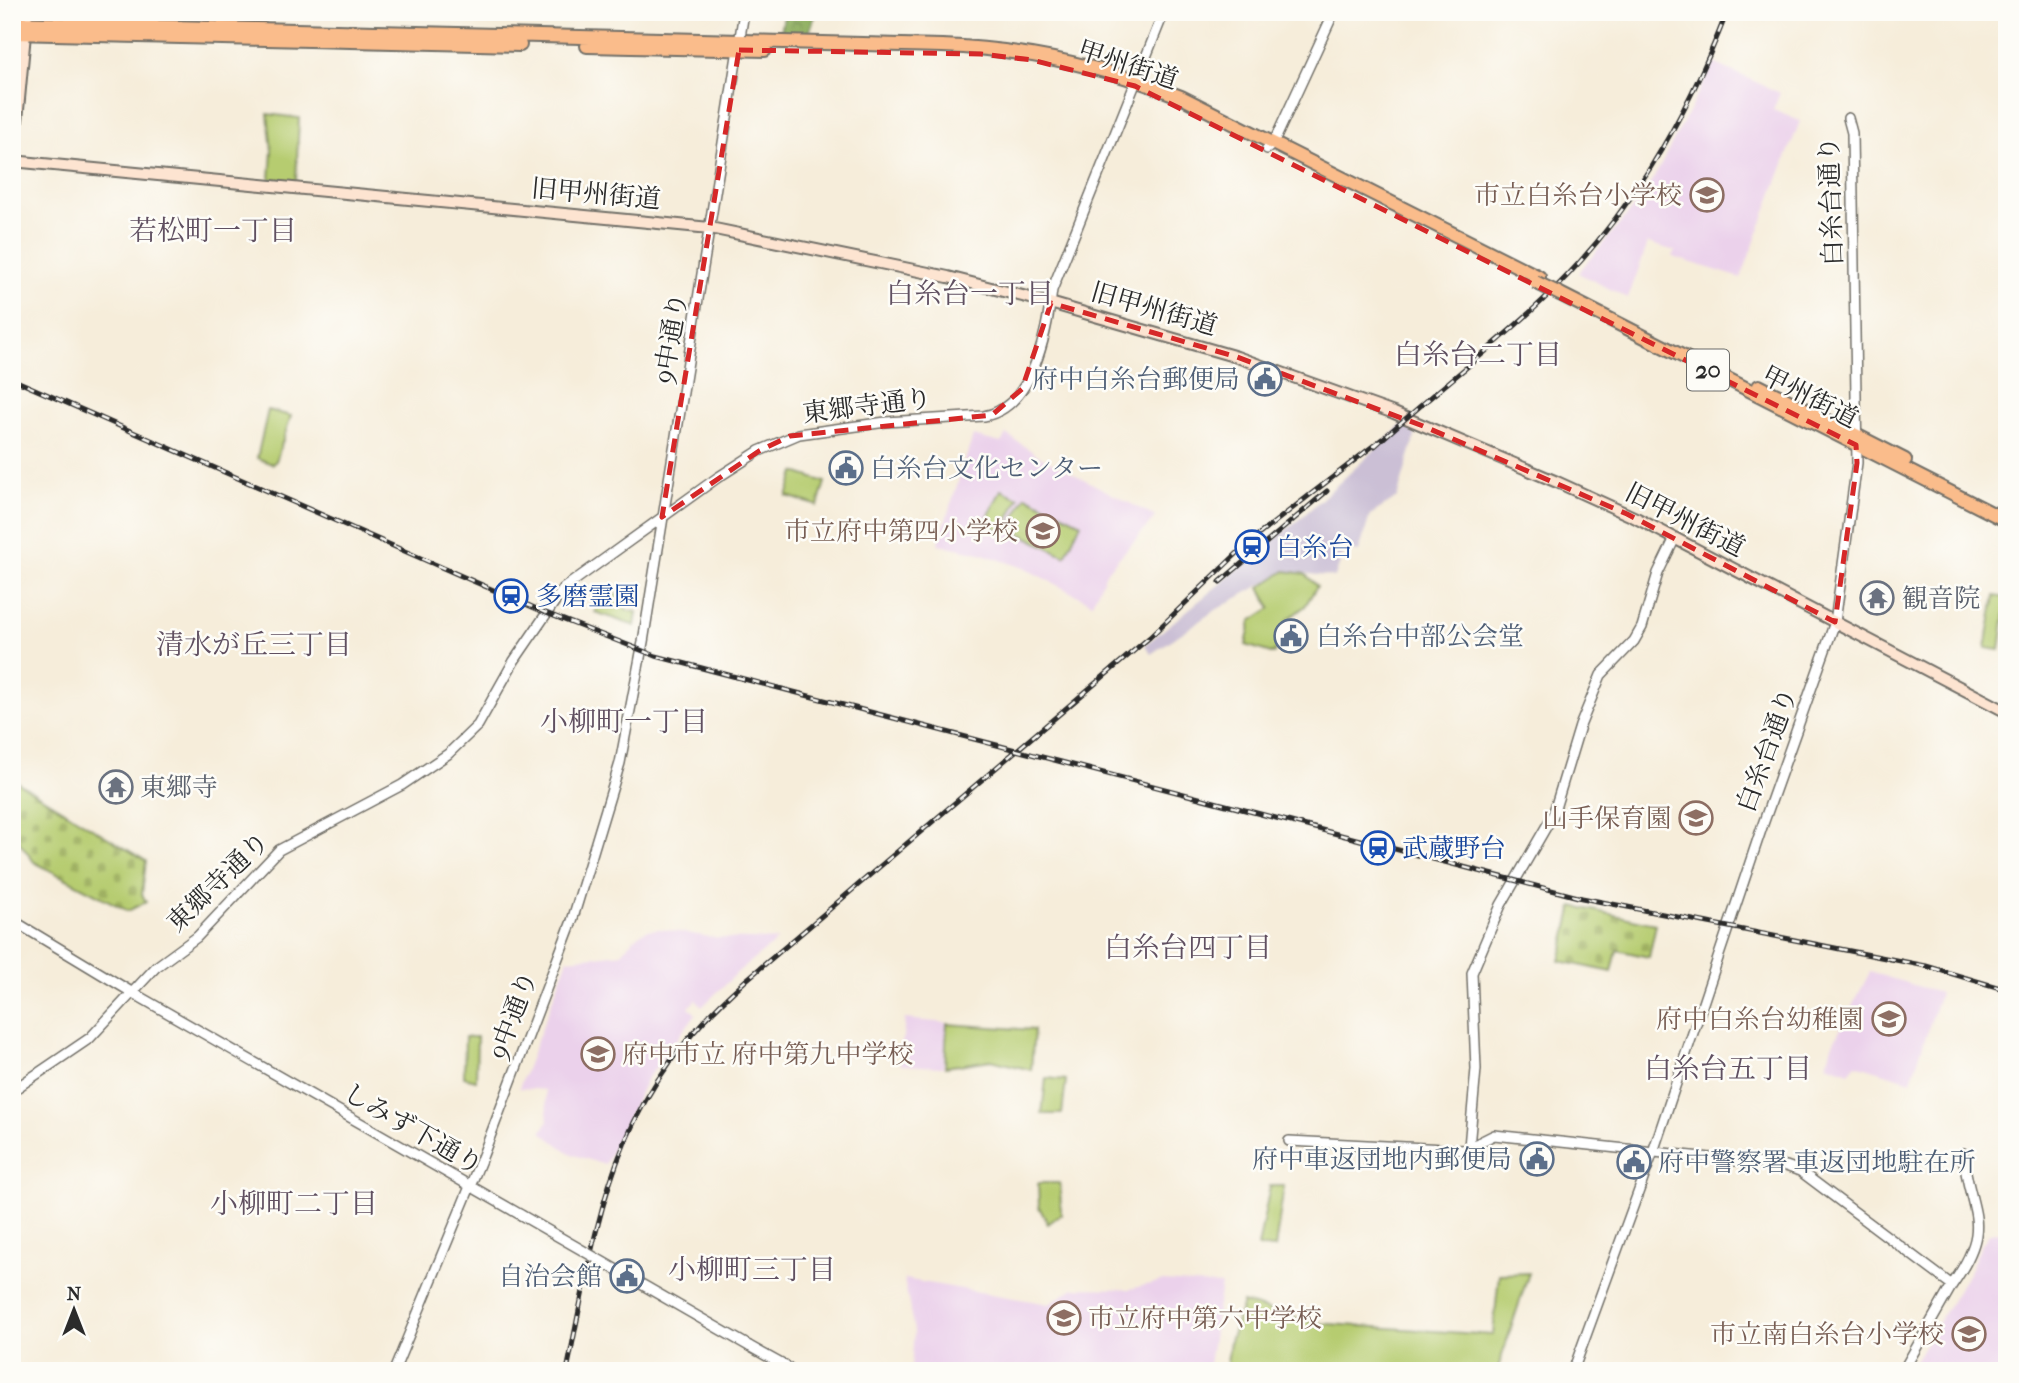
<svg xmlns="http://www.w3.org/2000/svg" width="2019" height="1383" viewBox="0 0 2019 1383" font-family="'IM FELL French Canon','Noto Serif JP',serif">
<defs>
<pattern id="forest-crowns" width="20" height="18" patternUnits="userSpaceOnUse" patternTransform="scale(1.75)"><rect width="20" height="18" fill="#90b062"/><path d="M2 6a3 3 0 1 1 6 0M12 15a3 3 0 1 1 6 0" fill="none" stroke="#768f51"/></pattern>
<pattern id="cemetery-stones" width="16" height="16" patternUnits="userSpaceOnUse" patternTransform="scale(1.75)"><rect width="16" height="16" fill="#b6cc70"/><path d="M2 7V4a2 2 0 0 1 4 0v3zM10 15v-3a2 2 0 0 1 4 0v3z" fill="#9daf61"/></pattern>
</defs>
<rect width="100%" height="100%" fill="#fdfcf7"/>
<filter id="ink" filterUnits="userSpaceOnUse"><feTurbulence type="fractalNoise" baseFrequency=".0143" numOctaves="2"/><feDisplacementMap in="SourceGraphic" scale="14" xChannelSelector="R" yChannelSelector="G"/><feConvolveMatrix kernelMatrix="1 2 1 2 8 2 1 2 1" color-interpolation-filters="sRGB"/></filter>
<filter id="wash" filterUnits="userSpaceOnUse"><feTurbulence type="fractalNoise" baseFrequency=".00686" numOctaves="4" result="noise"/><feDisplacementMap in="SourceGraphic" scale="28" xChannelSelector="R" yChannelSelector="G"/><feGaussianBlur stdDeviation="1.57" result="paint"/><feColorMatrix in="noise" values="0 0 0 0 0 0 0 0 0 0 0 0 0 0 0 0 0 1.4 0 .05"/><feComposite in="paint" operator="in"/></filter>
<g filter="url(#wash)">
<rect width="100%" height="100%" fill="#f6edda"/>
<path fill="#ebd1eb" d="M 1714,63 L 1780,93 L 1773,110 L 1800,121 L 1741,278 L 1673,257 L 1675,251 L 1648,243 L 1628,298 L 1578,273 L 1629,213 L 1654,178 Z
M 1006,434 L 1036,454 L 1156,517 L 1107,571 L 1092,603 L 1024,568 L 980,553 L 938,544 L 973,436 L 1001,443 Z
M 661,929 L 716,938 L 778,940 L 740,970 L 702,1007 L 696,1000 L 689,1007 L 696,1014 L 646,1080 L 605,1165 L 571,1154 L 541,1132 L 548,1121 L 545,1090 L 519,1088 L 568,959 L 622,953 L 635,937 L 647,930 Z
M 1870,972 L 1940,993 L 1911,1081 L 1856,1064 L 1849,1072 L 1827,1064 L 1832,1045 Z
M 905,1019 L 947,1023 L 943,1067 L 900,1065 Z
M 2007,1230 L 2007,1371 L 1909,1371 L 1971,1268 L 1980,1247 L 1990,1233 Z
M 904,1279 L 1049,1304 L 1074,1288 L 1130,1289 L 1163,1281 L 1221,1285 L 1208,1371 L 911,1371 L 914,1331 Z"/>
<path fill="#cbbfd5" d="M 1403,424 L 1417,430 L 1397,498 L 1370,515 L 1359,552 L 1345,549 L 1335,577 L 1285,571 L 1214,611 L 1151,654 L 1145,645 L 1302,517 Z"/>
<path fill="url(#forest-crowns)" stroke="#5e6e46" stroke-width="2" d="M 785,12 L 816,12 L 808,36 L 780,36 Z"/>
<path fill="url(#cemetery-stones)" stroke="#707c4e" stroke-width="2" d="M 12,779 L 146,861 L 142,894 L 146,902 L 128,911 L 34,862 L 12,832 Z
M 1573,906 L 1656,924 L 1649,957 L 1617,950 L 1612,972 L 1560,961 Z"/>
<path fill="#b6cc70" stroke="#707c4e" stroke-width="2" d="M 268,114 L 299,118 L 296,181 L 270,179 L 272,151 Z
M 268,410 L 291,416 L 276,461 L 272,464 L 257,458 Z
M 795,472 L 825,482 L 818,506 L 787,496 Z
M 1001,490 L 1019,498 L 1003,531 L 985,523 Z
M 1026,496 L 1081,523 L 1065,556 L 1009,528 Z
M 1285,571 L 1305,574 L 1317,586 L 1305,606 L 1287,620 L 1274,654 L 1246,645 L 1251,621 L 1271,608 L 1260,587 Z
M 601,592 L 627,596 L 626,610 L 637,612 L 635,626 L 595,612 Z
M 1995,596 L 2007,598 L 2000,650 L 1986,648 Z
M 947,1024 L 1034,1030 L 1031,1070 L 991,1060 L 945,1067 Z
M 465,1037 L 477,1037 L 476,1080 L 464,1077 Z
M 1046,1078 L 1066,1080 L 1062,1114 L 1042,1114 Z
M 1038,1183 L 1060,1183 L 1061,1214 L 1048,1224 L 1039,1207 Z
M 1270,1186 L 1284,1186 L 1275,1248 L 1258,1247 Z
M 1529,1273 L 1497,1371 L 1226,1371 L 1230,1341 L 1243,1303 L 1314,1323 L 1493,1335 L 1499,1274 Z"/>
</g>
<g filter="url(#ink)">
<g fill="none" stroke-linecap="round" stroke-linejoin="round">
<defs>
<path id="tertiary" d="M 1267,149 L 1273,144 L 1334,12
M 12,920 L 133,993 L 521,1215
M 12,1091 L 90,1038 L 156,967 L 197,937 L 279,850 L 402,785 L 448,754 L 478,725 L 514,661 L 564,588 L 717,478 L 759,451 L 799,434 L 886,422 L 984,416 C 1034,407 1047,332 1052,290 L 1164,12
M 1289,1141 L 1464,1150 L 1494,1135 L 1786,1166 L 1800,1171 L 1952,1285 L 1903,1371
M 1469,1147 L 1476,1069 L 1472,973 L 1501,905 L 1553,815 L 1580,726 L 1601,675 L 1634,641 L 1642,627 L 1658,573 L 1674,540
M 1952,1285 C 1995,1223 1970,1217 1963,1153
M 749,1346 L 794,1371
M 394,1371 L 483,1155 L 572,921 L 620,763 L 643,642 L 744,12
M 1573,1371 L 1653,1152 L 1762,827 L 1835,622 L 1857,463 L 1852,133 L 1848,118"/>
<path id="secondary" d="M 12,161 L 710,228 L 948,277 L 1050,303 L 1237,357 L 1394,413 L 1557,482 L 1636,518 L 2007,712
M 12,175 L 27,12
M 12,185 L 12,206"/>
<path id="trunk" d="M 12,23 L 942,46 C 1026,49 1104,66 1181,97 L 1539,277
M 12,33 L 520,45
M 587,46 L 765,50
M 1560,294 L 2007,521
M 1759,386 L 1905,460"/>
</defs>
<use href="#tertiary" stroke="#726f68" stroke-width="12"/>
<use href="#secondary" stroke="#726f68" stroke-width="14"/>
<use href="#trunk" stroke="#726f68" stroke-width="16"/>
<use href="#tertiary" stroke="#fff" stroke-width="9"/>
<use href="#secondary" stroke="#fde4d1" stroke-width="10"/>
<use href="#trunk" stroke="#fabc8b" stroke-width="12"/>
<defs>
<path id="rail" d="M 12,379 L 546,613 L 656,656 L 1582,898 L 1926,966 L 2007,990
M 1375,446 C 1430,395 1490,351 1543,300 C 1628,219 1685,121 1727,12
M 1220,582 L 1327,491
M 567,1371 C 600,1207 612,1098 745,981 L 1150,637 L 1249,542 L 1382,439"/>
</defs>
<use href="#rail" stroke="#2b2b2b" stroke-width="5"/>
<use href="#rail" stroke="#fdfcf7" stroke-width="2.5" stroke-dasharray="8" stroke-linecap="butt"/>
<defs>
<path id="tertiary-bridge" d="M 521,1215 L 749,1346"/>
<path id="trunk-bridge" d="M 1535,282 L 1560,294"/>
</defs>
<use href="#tertiary-bridge" stroke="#726f68" stroke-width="12" stroke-linecap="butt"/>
<use href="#trunk-bridge" stroke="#726f68" stroke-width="16" stroke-linecap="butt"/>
<use href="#tertiary-bridge" stroke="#fff" stroke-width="9"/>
<use href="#trunk-bridge" stroke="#fabc8b" stroke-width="12"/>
</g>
</g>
<path fill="none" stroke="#d62828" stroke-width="5" stroke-dasharray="14 9" stroke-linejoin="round" d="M 739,50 L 981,54 L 1032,60 L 1135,86 L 1856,445 L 1857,463 L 1835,622 L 1627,514 L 1423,426 L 1237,357 L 1051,303 L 1022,389 L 992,415 L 790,436 L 759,451 L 662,517 Z"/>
<defs>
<symbol id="school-ring" viewBox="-11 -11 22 22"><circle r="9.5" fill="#fdfcf7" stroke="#8d6e63" stroke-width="1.5"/><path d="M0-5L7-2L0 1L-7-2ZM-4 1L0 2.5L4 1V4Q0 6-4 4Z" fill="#8d6e63"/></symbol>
<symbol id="civic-ring" viewBox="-11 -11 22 22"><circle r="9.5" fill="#fdfcf7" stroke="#5c6f8a" stroke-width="1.5"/><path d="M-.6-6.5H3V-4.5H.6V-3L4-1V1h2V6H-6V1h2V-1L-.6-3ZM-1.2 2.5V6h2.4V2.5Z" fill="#5c6f8a"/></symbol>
<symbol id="station-ring" viewBox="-11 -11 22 22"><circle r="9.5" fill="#fdfcf7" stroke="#1a4fb4" stroke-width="1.5"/><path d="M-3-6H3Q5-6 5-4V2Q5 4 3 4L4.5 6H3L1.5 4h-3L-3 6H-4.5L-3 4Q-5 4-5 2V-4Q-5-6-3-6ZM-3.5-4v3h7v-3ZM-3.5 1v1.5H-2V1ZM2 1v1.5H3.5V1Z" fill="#1a4fb4"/></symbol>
<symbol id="temple-ring" viewBox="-11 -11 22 22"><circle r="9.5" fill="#fdfcf7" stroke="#6b7280" stroke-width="1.5"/><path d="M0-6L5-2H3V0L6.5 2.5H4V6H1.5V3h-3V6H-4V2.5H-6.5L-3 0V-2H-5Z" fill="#6b7280"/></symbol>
</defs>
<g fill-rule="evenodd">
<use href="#school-ring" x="1688" y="176" width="38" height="38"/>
<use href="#civic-ring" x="1246" y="360" width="38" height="38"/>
<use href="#civic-ring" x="827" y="449" width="38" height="38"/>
<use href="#school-ring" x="1024" y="512" width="38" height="38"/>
<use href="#station-ring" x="1233" y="528" width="38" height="38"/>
<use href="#station-ring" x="492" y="577" width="38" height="38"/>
<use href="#temple-ring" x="1858" y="579" width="38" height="38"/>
<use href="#civic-ring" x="1272" y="617" width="38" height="38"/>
<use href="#temple-ring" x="97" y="768" width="38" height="38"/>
<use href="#school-ring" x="1677" y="799" width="38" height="38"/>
<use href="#station-ring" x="1359" y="829" width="38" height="38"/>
<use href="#school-ring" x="1870" y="1000" width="38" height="38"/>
<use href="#school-ring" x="579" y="1035" width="38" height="38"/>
<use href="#civic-ring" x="1518" y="1140" width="38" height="38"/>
<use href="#civic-ring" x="1615" y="1143" width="38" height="38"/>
<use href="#civic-ring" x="608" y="1257" width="38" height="38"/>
<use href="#school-ring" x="1045" y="1299" width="38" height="38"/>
<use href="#school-ring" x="1950" y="1315" width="38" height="38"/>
</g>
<g text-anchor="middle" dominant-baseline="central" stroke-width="5" stroke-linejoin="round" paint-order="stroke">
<rect fill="#fdfcf7" stroke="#6a6a68" stroke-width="2" x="1687" y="349.5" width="42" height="41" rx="5"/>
<g font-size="24" font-weight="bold" fill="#2b2b2b">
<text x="1708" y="370">20</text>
</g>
<g font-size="26" fill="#2b2b2b" stroke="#fdfcf7">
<text transform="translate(1128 65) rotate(18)">甲州街道</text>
<text transform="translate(596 194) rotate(5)">旧甲州街道</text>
<text transform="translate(1831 201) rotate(-92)">白糸台通り</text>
<text transform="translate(1154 309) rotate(16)">旧甲州街道</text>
<text transform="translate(671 338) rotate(-80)">9中通り</text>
<text transform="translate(1810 397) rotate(27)">甲州街道</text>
<text transform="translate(867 406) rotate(-7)">東郷寺通り</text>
<text transform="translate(1685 520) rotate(27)">旧甲州街道</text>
<text transform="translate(1767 750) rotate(-70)">白糸台通り</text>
<text transform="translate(218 882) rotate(-44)">東郷寺通り</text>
<text transform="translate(513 1015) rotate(-69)">9中通り</text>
<text transform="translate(413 1129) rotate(30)">しみず下通り</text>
</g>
<g font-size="26" fill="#785e54" stroke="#fdfcf7" text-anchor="end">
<text x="1682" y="195">市立白糸台小学校</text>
<text x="1018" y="531">市立府中第四小学校</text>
<text x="1672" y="818">山手保育園</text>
<text x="1864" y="1019">府中白糸台幼稚園</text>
<text x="622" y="1054" text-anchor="start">府中市立 府中第九中学校</text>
<text x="1088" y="1318" text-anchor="start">市立府中第六中学校</text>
<text x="1944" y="1334">市立南白糸台小学校</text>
</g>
<g font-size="26" fill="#4e5e75" stroke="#fdfcf7" text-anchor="end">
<text x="1240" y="379">府中白糸台郵便局</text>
<text x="870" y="468" text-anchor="start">白糸台文化センター</text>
<text x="1316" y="636" text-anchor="start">白糸台中部公会堂</text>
<text x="1512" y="1159">府中車返団地内郵便局</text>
<text x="1658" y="1162" text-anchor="start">府中警察署 車返団地駐在所</text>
<text x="602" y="1276">自治会館</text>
</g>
<g font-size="26" fill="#164399" stroke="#fdfcf7" text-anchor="start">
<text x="1276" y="547">白糸台</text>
<text x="536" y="596">多磨霊園</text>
<text x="1402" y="848">武蔵野台</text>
</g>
<g font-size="26" fill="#5b616d" stroke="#fdfcf7" text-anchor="start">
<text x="1902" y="598">観音院</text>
<text x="140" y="787">東郷寺</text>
</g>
<g font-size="28" fill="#605061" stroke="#fdfcf7">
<text x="213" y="230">若松町一丁目</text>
<text x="970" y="293">白糸台一丁目</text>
<text x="1478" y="354">白糸台二丁目</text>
<text x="254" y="644">清水が丘三丁目</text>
<text x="624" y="721">小柳町一丁目</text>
<text x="1188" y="947">白糸台四丁目</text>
<text x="1728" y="1068">白糸台五丁目</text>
<text x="294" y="1203">小柳町二丁目</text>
<text x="752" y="1269">小柳町三丁目</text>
</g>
</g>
<rect width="2019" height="1383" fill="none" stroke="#fdfcf7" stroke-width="42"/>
<g transform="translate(74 1310)" stroke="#fdfcf7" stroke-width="5" paint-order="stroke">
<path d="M0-5L12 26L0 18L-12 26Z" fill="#2b2b2b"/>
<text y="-10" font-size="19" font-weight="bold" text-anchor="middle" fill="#2b2b2b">N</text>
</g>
</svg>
